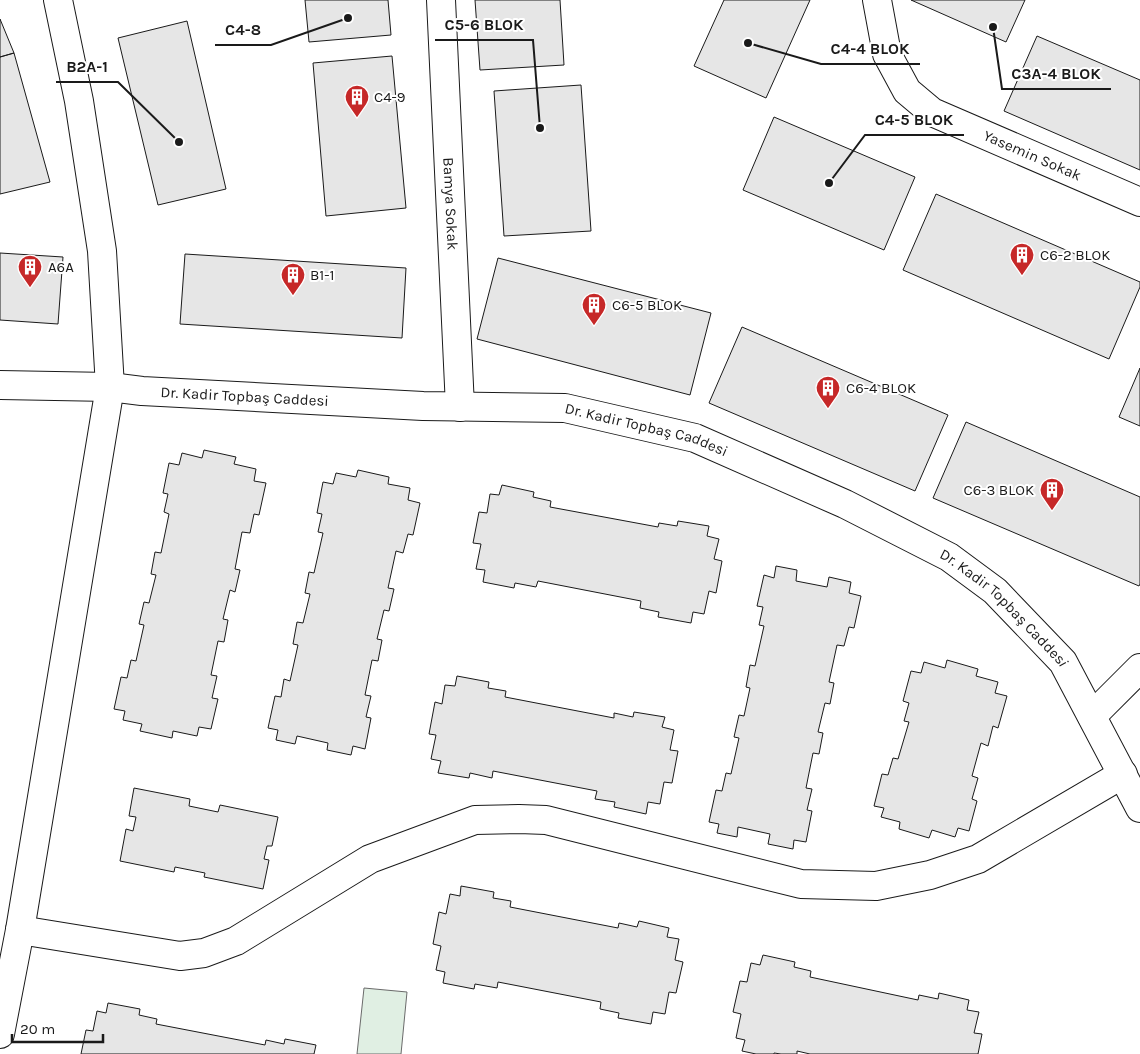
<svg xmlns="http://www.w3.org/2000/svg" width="1140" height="1054" viewBox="0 0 1140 1054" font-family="Karla,sans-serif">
<rect width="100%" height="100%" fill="#fff"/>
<path fill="#e0efe3" stroke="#6a6a6a" d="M 364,988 L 407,992 L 401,1054 L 357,1054 Z"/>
<path fill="#e6e6e6" stroke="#1a1a1a" d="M 305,0 L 388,0 L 391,35 L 309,42 Z
M 475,0 L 560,0 L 564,65 L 480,70 Z
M 724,0 L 810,0 L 766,98 L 694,66 Z
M 911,0 L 1025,0 L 1006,42 Z
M 0,19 L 14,53 L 0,57 Z
M 187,21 L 226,189 L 158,205 L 118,38 Z
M 1037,36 L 1140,80 L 1140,170 L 1004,111 Z
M 14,53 L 50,182 L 0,194 L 0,57 Z
M 392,56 L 406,208 L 326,216 L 313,63 Z
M 581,85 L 591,231 L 504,236 L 494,91 Z
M 774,117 L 915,177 L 884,250 L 743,190 Z
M 936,194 L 1140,282 L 1140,287 L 1109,359 L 903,270 Z
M 0,253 L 63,257 L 58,324 L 0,320 Z
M 185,254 L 406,268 L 402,338 L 180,324 Z
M 498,258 L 711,313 L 690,395 L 477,339 Z
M 742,327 L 948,415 L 915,491 L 709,403 Z
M 1140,368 L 1140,426 L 1119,417 Z
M 966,422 L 1140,497 L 1140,584 L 1139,586 L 933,498 Z
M 204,450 L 236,457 L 234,464 L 256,469 L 254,481 L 266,483 L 259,515 L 254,514 L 250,533 L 242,532 L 235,569 L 240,570 L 235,592 L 230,590 L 223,619 L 228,620 L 224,642 L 218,641 L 211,675 L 217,676 L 212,698 L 218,699 L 211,729 L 199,727 L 197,736 L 173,731 L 172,738 L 140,731 L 142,724 L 123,720 L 125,711 L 114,709 L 121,677 L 127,678 L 131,660 L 136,661 L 144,625 L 139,624 L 144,602 L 149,603 L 156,575 L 151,574 L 155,552 L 161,553 L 169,514 L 164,512 L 168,494 L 163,493 L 169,463 L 179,465 L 182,453 L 202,458 Z
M 358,470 L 389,477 L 388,484 L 410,488 L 408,500 L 420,503 L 413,535 L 408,534 L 403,553 L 396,551 L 388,588 L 394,589 L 389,611 L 384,610 L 377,639 L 382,640 L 378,661 L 372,660 L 365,695 L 371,696 L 366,717 L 371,718 L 365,749 L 353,746 L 351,755 L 327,750 L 328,743 L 297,736 L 295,744 L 276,740 L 278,730 L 268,728 L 275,696 L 281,697 L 284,679 L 290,681 L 298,645 L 293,644 L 297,622 L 303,623 L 310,594 L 305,593 L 309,572 L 314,573 L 323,533 L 318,532 L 322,514 L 317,513 L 323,482 L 333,484 L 336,473 L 356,477 Z
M 502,485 L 534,492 L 533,497 L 551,501 L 550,507 L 658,527 L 659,523 L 677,526 L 678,521 L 709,526 L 707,536 L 719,539 L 714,559 L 722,561 L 716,593 L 709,591 L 704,614 L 693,612 L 691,623 L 658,617 L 659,612 L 640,608 L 641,601 L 538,581 L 536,587 L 515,583 L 514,588 L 483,582 L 485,570 L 476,569 L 481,544 L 473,543 L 479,512 L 487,513 L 490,494 L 499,495 Z
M 776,566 L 797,570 L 796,581 L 827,587 L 829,577 L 851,582 L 849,593 L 861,596 L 854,628 L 849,627 L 844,646 L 837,645 L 829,682 L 834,683 L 830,704 L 825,703 L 818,732 L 823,733 L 819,754 L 813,753 L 806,788 L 812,789 L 807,810 L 812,811 L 806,842 L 794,840 L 793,849 L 768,844 L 770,834 L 738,827 L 737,837 L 717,833 L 719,824 L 709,822 L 716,790 L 722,791 L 726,773 L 731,774 L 739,738 L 734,737 L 739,715 L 744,716 L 750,688 L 746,687 L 750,665 L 755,666 L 764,626 L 759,625 L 763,607 L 757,606 L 764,575 L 774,578 Z
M 947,660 L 978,669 L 976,676 L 998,682 L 995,693 L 1007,696 L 998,728 L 993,726 L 988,746 L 981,743 L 972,776 L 978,778 L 972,799 L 977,801 L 969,831 L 958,828 L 955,837 L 932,830 L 929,838 L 899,829 L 900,822 L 881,817 L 884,808 L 874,806 L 882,774 L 888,775 L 893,758 L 898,759 L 909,722 L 904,721 L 909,703 L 903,701 L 911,671 L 921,673 L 924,662 L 945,668 Z
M 457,676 L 489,682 L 488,688 L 506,691 L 505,697 L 614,718 L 614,713 L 633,717 L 634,712 L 665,717 L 662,727 L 674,730 L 670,750 L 678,751 L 672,783 L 664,782 L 660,804 L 648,802 L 646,814 L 614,807 L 615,802 L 595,799 L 597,791 L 493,771 L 492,778 L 470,773 L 469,778 L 438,773 L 441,761 L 431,759 L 436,735 L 429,734 L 435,702 L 442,704 L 445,685 L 455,686 Z
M 134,788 L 190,799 L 189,806 L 218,812 L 220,805 L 278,817 L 272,846 L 267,846 L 264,859 L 269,860 L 263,889 L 204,877 L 205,873 L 175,867 L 174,872 L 120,861 L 126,829 L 133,831 L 136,817 L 129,816 Z
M 461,886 L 494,892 L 493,898 L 511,901 L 510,907 L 618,928 L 619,923 L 637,927 L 639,921 L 669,928 L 667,937 L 679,939 L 675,960 L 683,962 L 676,993 L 669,992 L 665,1014 L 653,1012 L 651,1024 L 618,1018 L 619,1013 L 600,1009 L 601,1002 L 498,982 L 497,988 L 475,984 L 474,989 L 443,983 L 445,972 L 436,970 L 441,946 L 433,944 L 439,912 L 446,914 L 450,894 L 460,896 Z
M 763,955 L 795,962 L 794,967 L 811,971 L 810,977 L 918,1000 L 919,995 L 938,999 L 939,993 L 969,1000 L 967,1010 L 979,1012 L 974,1033 L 982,1034 L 978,1054 L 810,1054 L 797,1051 L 797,1054 L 781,1054 L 774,1053 L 774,1054 L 756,1054 L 742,1051 L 745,1040 L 736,1038 L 741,1014 L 733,1012 L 740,981 L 747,982 L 751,963 L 760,965 Z
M 108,1003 L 140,1009 L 139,1015 L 157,1019 L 156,1024 L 265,1045 L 266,1040 L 284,1044 L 285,1039 L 316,1045 L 314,1054 L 81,1054 L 86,1030 L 93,1031 L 97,1011 L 106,1013 Z"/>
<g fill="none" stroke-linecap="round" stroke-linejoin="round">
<defs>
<g id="street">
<path id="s1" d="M 441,0 L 460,407"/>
<path id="s2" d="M 877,0 L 887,54 L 907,91 L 932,112 L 1140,202"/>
<path d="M 1092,716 L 1140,668"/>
<path d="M 20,930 L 180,956 L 204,953 L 236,941 L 370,859 L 475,820 L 519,819 L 546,820 L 801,884 L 876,886 L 930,875 L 978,859 L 1123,774"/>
<path d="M 0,1034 L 20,930 L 110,387 L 102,251 L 79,101 L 58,0"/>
</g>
<g id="secondary">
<path id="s3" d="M 0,385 L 110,387 L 142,391 L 423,406 L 565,408 L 695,438 L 845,504 L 949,557 L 995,591 L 1063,662 L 1140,808"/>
</g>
</defs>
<use href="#street" stroke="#1a1a1a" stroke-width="30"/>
<use href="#secondary" stroke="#1a1a1a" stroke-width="30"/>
<use href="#street" stroke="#fff" stroke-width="28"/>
<use href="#secondary" stroke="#fff" stroke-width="28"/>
</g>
<defs>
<symbol id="building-pin" viewBox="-11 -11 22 30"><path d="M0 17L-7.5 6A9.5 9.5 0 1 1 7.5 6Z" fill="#c62828" stroke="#fff"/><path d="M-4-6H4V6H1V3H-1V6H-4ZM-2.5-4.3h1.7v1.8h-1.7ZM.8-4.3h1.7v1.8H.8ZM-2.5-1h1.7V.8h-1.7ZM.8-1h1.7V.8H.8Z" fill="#fff"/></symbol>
</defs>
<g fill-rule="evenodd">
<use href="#building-pin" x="343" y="83" width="28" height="38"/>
<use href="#building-pin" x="1008" y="241" width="28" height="38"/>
<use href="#building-pin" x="16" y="253" width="28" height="38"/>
<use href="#building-pin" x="279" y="261" width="28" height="38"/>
<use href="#building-pin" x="580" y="291" width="28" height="38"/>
<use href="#building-pin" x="814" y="374" width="28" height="38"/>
<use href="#building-pin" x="1038" y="476" width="28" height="38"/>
</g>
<g text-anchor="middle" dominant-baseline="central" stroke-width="4" stroke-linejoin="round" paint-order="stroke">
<g font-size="15" fill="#1a1a1a" stroke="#fff" text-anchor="start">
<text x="374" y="97">C4-9</text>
<text x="1040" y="255">C6-2 BLOK</text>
<text x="48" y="267">A6A</text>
<text x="310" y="275">B1-1</text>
<text x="612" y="305">C6-5 BLOK</text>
<text x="846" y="388">C6-4 BLOK</text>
<text x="1034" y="490" text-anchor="end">C6-3 BLOK</text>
</g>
<g font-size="15" fill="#1a1a1a" stroke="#fff">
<text stroke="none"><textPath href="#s2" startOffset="239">Yasemin Sokak</textPath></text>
<text stroke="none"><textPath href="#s1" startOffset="204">Bamya Sokak</textPath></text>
<text stroke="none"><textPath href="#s3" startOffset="245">Dr. Kadir Topbaş Caddesi</textPath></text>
<text stroke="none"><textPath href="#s3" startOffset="650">Dr. Kadir Topbaş Caddesi</textPath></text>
<text stroke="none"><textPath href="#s3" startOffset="1055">Dr. Kadir Topbaş Caddesi</textPath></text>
</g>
</g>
<path fill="none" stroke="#1a1a1a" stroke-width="2" d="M540 128L533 40H435M348 18L271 45H215M748 43L821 64H920M179 142L118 82H56M993 27L1002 89H1111M829 183L865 135H964"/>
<g fill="#1a1a1a" stroke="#fff" stroke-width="2">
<circle cx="540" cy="128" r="5"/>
<circle cx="348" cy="18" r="5"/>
<circle cx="748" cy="43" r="5"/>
<circle cx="179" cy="142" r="5"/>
<circle cx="993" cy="27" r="5"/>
<circle cx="829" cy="183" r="5"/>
</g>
<g font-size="16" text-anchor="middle" font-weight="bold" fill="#1a1a1a" stroke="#fff" stroke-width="4" stroke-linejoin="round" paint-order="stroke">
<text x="484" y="30">C5-6 BLOK</text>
<text x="243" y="35">C4-8</text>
<text x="870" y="54">C4-4 BLOK</text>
<text x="87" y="72">B2A-1</text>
<text x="1056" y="79">C3A-4 BLOK</text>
<text x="914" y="125">C4-5 BLOK</text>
</g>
<path d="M12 1034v8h91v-8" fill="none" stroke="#1a1a1a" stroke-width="2.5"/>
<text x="20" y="1034" font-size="15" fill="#1a1a1a" stroke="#ffffff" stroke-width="4" paint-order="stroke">20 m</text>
</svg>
